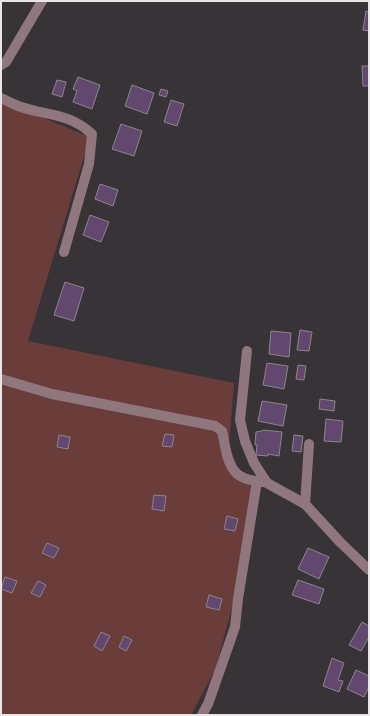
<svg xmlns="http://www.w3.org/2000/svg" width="370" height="716" viewBox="0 0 370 716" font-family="'Work Sans',sans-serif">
<rect width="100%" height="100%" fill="#373336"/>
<path fill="#6b3d3a" d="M 1,100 L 90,137 L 28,341 L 234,383 L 229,446 L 239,470 L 260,479 L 244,563 L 215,670 L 191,715 L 1,715 Z"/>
<path fill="#62476f" stroke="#8a878c" d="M 366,11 L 369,12 L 369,31 L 363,30 Z
M 362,66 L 369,66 L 369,86 L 363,86 Z
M 78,77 L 100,85 L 92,109 L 73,102 L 77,91 L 73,89 Z
M 57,80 L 66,82 L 62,97 L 52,94 Z
M 132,85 L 154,93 L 147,114 L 125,106 Z
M 161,89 L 168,91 L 166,97 L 159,95 Z
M 171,100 L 184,104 L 177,126 L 164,122 Z
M 121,124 L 142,131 L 134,156 L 112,149 Z
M 100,184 L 118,190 L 113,206 L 95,199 Z
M 90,215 L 109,222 L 101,242 L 83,235 Z
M 65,282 L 84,288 L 74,321 L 54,315 Z
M 300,330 L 312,332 L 309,351 L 297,350 Z
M 271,331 L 291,333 L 289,357 L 269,354 Z
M 267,363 L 288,366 L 284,389 L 263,385 Z
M 298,365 L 306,366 L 304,380 L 296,379 Z
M 320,399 L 335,401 L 334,411 L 319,409 Z
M 262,401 L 287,405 L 283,426 L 258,421 Z
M 326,419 L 343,421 L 341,442 L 324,441 Z
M 263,430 L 282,432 L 279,456 L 268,454 L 268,456 L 256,455 L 257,445 L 255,445 L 256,432 L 262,431 Z
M 165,434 L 174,435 L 172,447 L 162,446 Z
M 59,435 L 70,437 L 68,449 L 57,447 Z
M 294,435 L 303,436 L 301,452 L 292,451 Z
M 154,495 L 166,496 L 164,511 L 152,509 Z
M 227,516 L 238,519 L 235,531 L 224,529 Z
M 47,543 L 59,548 L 54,558 L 42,553 Z
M 308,548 L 329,557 L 319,579 L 298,569 Z
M 5,577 L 17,581 L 12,593 L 1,589 Z
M 298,580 L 324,589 L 319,604 L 292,595 Z
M 38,581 L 46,585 L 40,597 L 31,593 Z
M 209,595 L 222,599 L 219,610 L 206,607 Z
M 362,622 L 369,626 L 369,637 L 361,651 L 349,645 Z
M 101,632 L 110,636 L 102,651 L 94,646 Z
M 124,636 L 132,640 L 126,651 L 119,647 Z
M 332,658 L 344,663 L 338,680 L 343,681 L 339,692 L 323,686 Z
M 356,670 L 369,676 L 369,687 L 364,697 L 347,689 Z"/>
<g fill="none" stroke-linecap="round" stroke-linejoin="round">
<path stroke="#90777d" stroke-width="10" d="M 1,65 L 6,62 L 42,1
M 1,98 C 7,101 13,104 18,106 C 46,116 68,112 92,134 L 89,164 L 64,252
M 247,351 L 240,420 L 245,441 L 254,463 L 267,483 L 305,504 L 340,542 L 369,570
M 1,379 L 52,394 L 215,426 L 222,431 C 226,447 226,469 242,477 C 249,481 259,481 267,483
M 305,504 L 309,444
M 202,715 L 208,704 L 235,627 L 238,599 L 257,481"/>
</g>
<rect width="370" height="716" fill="none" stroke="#e9e6e8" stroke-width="4"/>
</svg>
